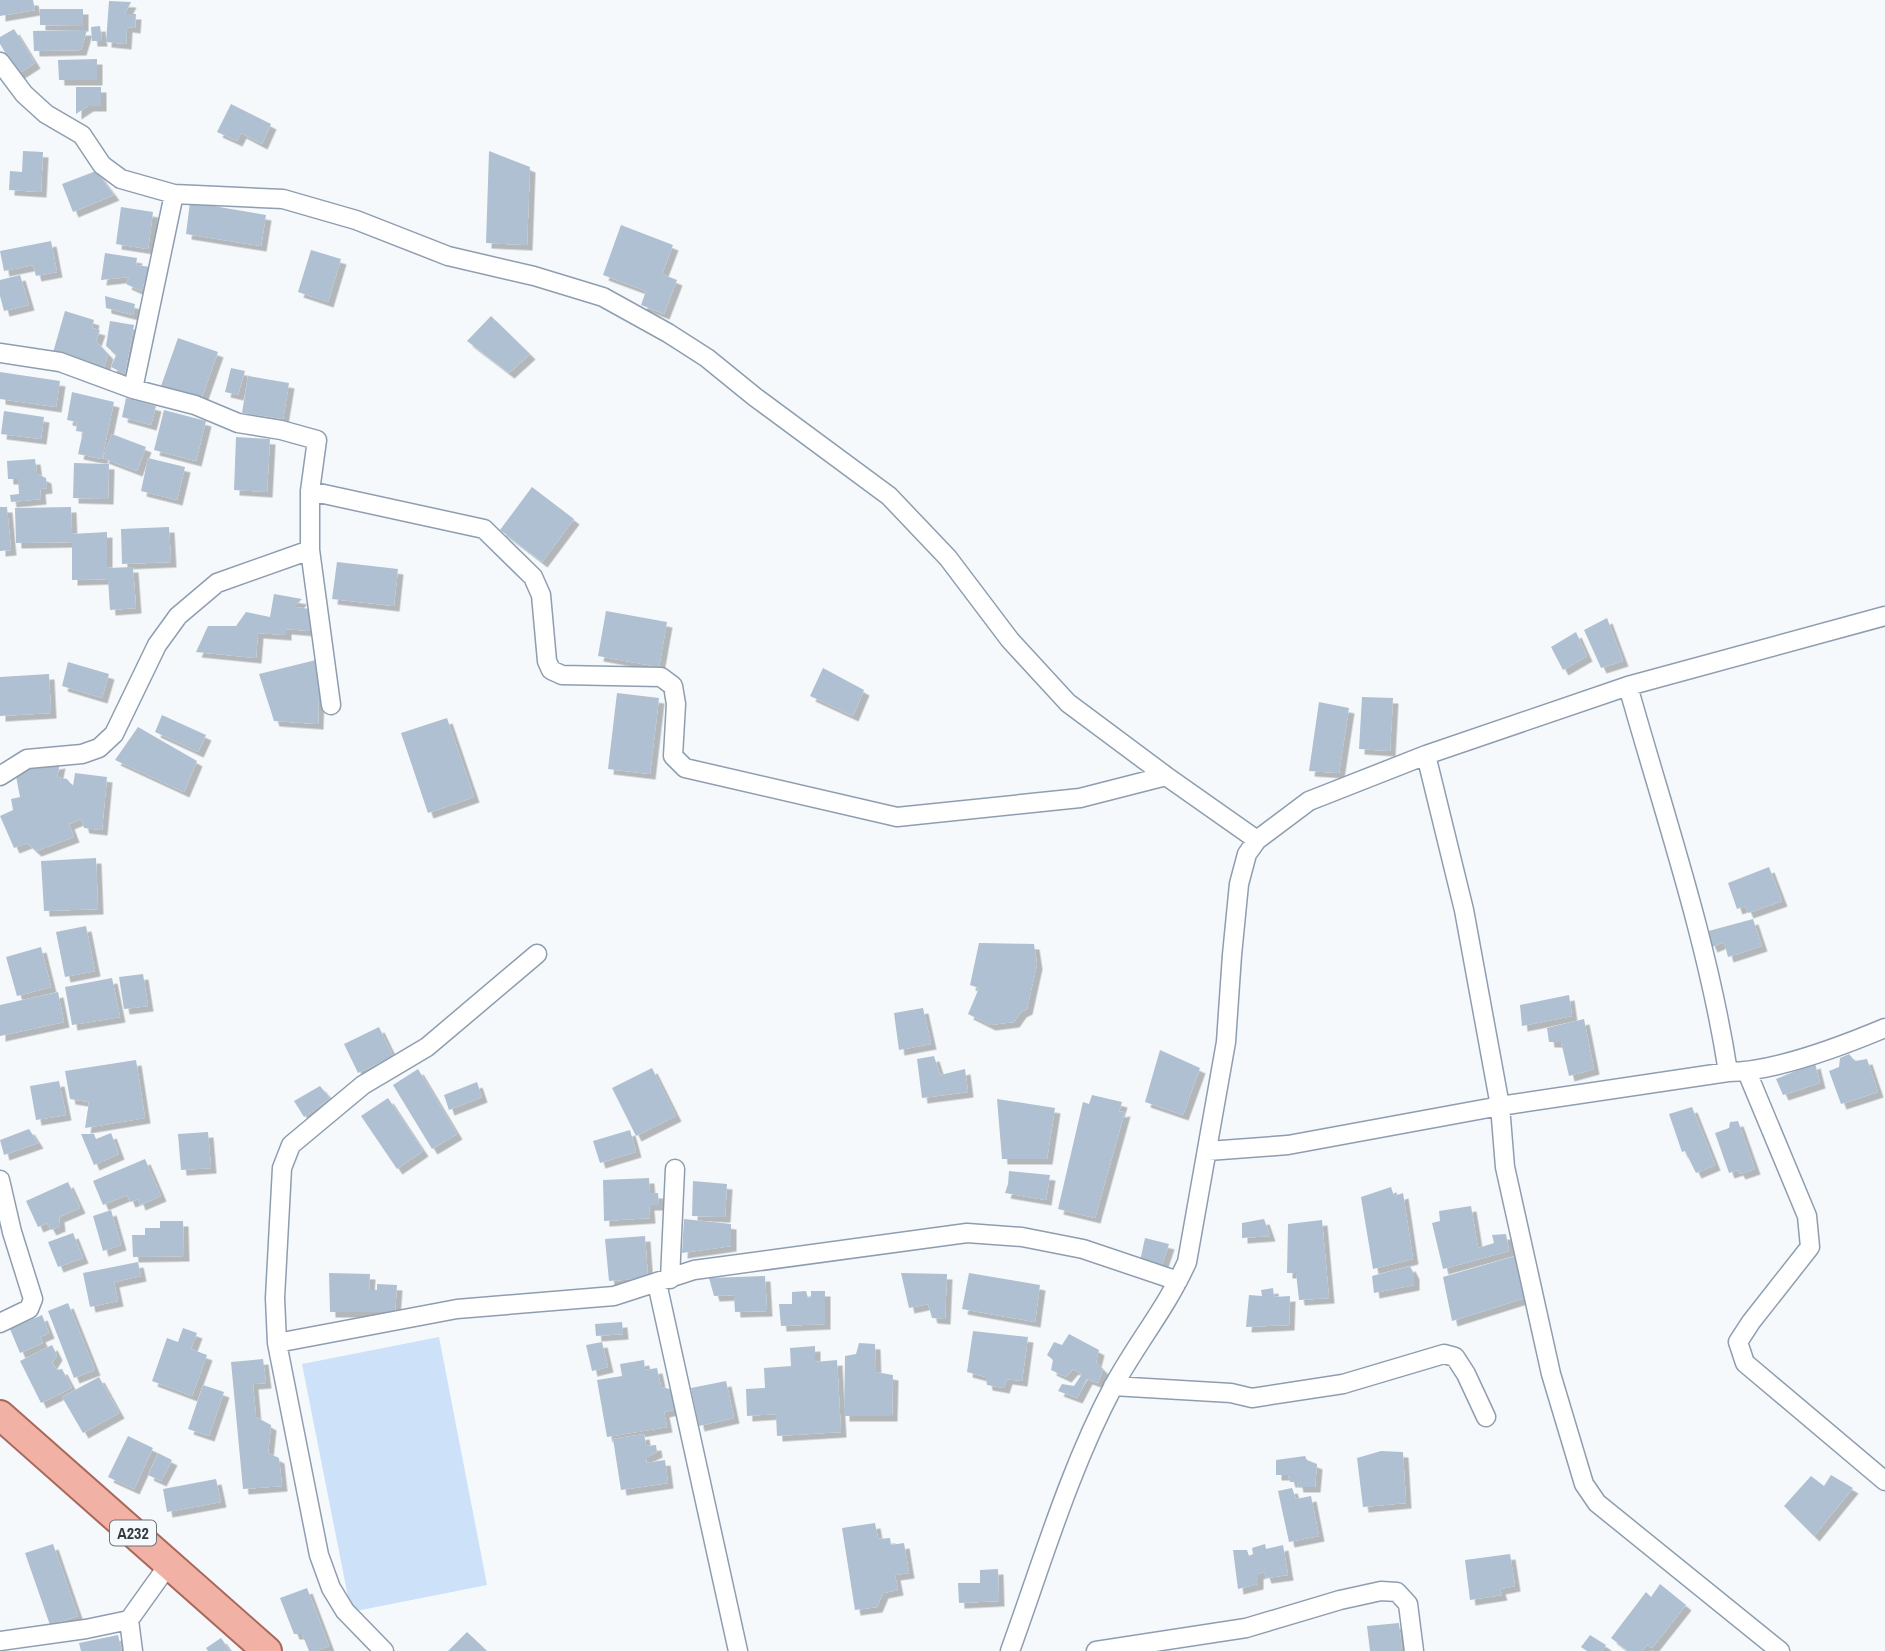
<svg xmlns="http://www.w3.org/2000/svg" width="1885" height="1651" viewBox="0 0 1885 1651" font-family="'Archivo Narrow',sans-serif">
<defs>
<filter id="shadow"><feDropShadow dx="5.5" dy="5.5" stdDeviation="0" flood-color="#0004"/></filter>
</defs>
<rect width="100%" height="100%" fill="#f5f9fc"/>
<path fill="#cde1f8" d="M 439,1337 L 487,1585 L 351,1612 L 302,1364 Z"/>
<path fill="#afc0d2" filter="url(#shadow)" d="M 0,0 L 33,0 L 35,10 L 0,16 Z
M 109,1 L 131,2 L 125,14 L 136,14 L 135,28 L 127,27 L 126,44 L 106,42 Z
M 40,9 L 83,9 L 83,26 L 40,25 Z
M 100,26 L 102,41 L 92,41 L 91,27 Z
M 14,29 L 35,63 L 18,74 L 0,44 L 0,37 Z
M 87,30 L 81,50 L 34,51 L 33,31 Z
M 97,59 L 97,80 L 59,80 L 58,60 Z
M 76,87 L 101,87 L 101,106 L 88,106 L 76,114 Z
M 231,104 L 271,124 L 262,144 L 241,133 L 237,141 L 217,132 Z
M 23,151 L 43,152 L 41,192 L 9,190 L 10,171 L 22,172 Z
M 489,151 L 530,167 L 527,245 L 486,243 Z
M 96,171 L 114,195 L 73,212 L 62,184 Z
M 190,202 L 266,215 L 261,246 L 186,234 Z
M 121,207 L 153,212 L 148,249 L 116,244 Z
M 621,225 L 673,245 L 662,274 L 677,280 L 664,314 L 641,305 L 646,291 L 603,275 Z
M 51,241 L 57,272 L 36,276 L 33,265 L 4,271 L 0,251 Z
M 311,250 L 341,259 L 328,302 L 298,292 Z
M 105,253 L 137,258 L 136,265 L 151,267 L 141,291 L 126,284 L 129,277 L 101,280 Z
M 20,275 L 29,305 L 4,311 L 0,296 L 0,280 Z
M 105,296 L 135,304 L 133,315 L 106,308 Z
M 65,311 L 94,320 L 92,328 L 100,330 L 96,341 L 108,354 L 103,371 L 52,356 Z
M 491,316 L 530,354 L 509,373 L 467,341 Z
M 110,321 L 134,325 L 125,374 L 111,367 L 116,355 L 106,346 Z
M 178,338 L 218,352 L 201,400 L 161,386 Z
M 231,368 L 245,371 L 238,395 L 225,392 Z
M 0,372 L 60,381 L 56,407 L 0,399 Z
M 248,376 L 289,383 L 283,419 L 242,413 Z
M 72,392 L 114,402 L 102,459 L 78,454 L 83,432 L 76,431 L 77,422 L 67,420 Z
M 126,398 L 156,406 L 151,425 L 122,417 Z
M 164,410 L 206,421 L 196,461 L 154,450 Z
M 4,411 L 44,417 L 41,439 L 1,434 Z
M 112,434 L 146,447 L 137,471 L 103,458 Z
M 236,437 L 270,439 L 267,492 L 234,490 Z
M 148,458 L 185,467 L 177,500 L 141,491 Z
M 35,459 L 37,474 L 46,478 L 47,488 L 40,489 L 41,499 L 11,502 L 10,495 L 19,494 L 18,479 L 8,479 L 7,461 Z
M 74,463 L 109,464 L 108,499 L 73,498 Z
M 532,487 L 574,519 L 542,562 L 500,530 Z
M 0,507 L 7,507 L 11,550 L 0,551 Z
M 71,507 L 72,534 L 107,532 L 107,568 L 133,567 L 136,608 L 110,610 L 108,579 L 72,580 L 72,542 L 16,543 L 15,508 Z
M 169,527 L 171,562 L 122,564 L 121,529 Z
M 337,562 L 398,569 L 394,606 L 332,599 Z
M 274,594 L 302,599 L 294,607 L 311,609 L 310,631 L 286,629 L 286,635 L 258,633 L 256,658 L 196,652 L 208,626 L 236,626 L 246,612 L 270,617 Z
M 606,611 L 667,622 L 659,667 L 598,656 Z
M 1607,618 L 1623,661 L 1601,668 L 1584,630 Z
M 1576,632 L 1587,656 L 1563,670 L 1551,647 Z
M 320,659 L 318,724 L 274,721 L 259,674 Z
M 68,662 L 109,674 L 102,698 L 62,686 Z
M 823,668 L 864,690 L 853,716 L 810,696 Z
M 49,674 L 51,713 L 0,716 L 0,677 Z
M 617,693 L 659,698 L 650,774 L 608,769 Z
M 1362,697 L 1393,698 L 1390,751 L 1359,749 Z
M 1319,702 L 1349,708 L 1339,773 L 1309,771 Z
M 162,715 L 206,735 L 198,752 L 155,732 Z
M 447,718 L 474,797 L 428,813 L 401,733 Z
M 138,727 L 197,761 L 184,792 L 115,760 Z
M 60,763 L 57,777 L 67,779 L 73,786 L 75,773 L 107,777 L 102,830 L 84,828 L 81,819 L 69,824 L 74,837 L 36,851 L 27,843 L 14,848 L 0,816 L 13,810 L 11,799 L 20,797 L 15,771 Z
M 96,858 L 98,909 L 44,911 L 41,861 Z
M 1769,867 L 1782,901 L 1748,913 L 1745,906 L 1737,909 L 1728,883 Z
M 1753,919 L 1762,946 L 1728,957 L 1724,942 L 1712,947 L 1705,932 Z
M 86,926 L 95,971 L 65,977 L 56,932 Z
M 979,943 L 1034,944 L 1037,964 L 1027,1009 L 1021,1012 L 1014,1022 L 990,1025 L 968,1014 L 979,988 L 970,985 Z
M 41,947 L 51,987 L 17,996 L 6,957 Z
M 143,974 L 148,1006 L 124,1009 L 119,977 Z
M 112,978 L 120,1017 L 72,1025 L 65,987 Z
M 58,992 L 64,1022 L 0,1036 L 0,1005 Z
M 1569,995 L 1572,1016 L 1522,1026 L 1520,1005 Z
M 923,1008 L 931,1044 L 899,1050 L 894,1013 Z
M 1584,1019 L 1594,1069 L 1569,1076 L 1561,1042 L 1549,1042 L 1547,1028 Z
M 379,1027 L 393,1056 L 358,1073 L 344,1044 Z
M 1160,1050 L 1200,1068 L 1183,1115 L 1145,1102 Z
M 1849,1054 L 1855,1061 L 1867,1059 L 1878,1092 L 1841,1104 L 1829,1071 L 1839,1067 L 1840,1058 Z
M 934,1056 L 940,1075 L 965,1069 L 968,1092 L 922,1098 L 917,1059 Z
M 136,1060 L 145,1118 L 85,1128 L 89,1102 L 70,1099 L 65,1071 Z
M 1815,1063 L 1820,1083 L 1783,1095 L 1776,1079 Z
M 652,1068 L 676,1116 L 636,1136 L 612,1088 Z
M 418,1069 L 457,1134 L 432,1149 L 393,1085 Z
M 59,1081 L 66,1115 L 36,1120 L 30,1086 Z
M 477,1082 L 482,1097 L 449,1110 L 444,1095 Z
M 320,1086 L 330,1098 L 304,1117 L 294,1101 Z
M 1092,1095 L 1122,1102 L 1119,1112 L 1125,1111 L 1095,1218 L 1058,1209 L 1083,1102 L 1089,1104 Z
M 388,1098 L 423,1151 L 397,1169 L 361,1116 Z
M 997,1099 L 1055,1108 L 1047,1159 L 1002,1159 Z
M 1692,1107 L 1715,1165 L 1696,1173 L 1685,1151 L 1682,1152 L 1669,1114 Z
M 1738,1121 L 1755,1169 L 1740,1174 L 1738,1170 L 1729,1173 L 1715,1133 L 1729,1128 L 1730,1122 Z
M 29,1129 L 38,1143 L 4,1155 L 0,1140 Z
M 630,1130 L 636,1152 L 600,1163 L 593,1141 Z
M 208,1132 L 211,1168 L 181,1170 L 178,1134 Z
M 111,1133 L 119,1154 L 94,1165 L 81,1134 L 94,1134 L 96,1139 Z
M 145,1159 L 161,1196 L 140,1205 L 138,1199 L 130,1202 L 127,1195 L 103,1205 L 93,1181 Z
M 1009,1171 L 1050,1175 L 1046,1200 L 1005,1193 L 1008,1184 Z
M 649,1178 L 650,1193 L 658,1193 L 659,1205 L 649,1205 L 650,1218 L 604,1221 L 603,1180 Z
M 693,1181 L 727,1184 L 725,1217 L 692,1216 Z
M 68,1182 L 80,1208 L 59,1217 L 60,1226 L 51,1230 L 47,1223 L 38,1227 L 26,1201 Z
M 1391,1187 L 1394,1196 L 1403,1193 L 1413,1259 L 1373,1269 L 1361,1197 Z
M 1471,1206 L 1478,1248 L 1494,1243 L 1492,1235 L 1506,1234 L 1509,1251 L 1443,1269 L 1432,1223 L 1440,1221 L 1439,1211 Z
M 111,1210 L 121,1245 L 103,1251 L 93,1216 Z
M 684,1219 L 731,1224 L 731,1246 L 682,1253 Z
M 1264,1219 L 1270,1236 L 1242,1238 L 1242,1223 Z
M 1322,1220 L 1329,1298 L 1299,1300 L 1296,1273 L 1287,1273 L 1288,1224 Z
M 160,1221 L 183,1221 L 184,1256 L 133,1257 L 132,1235 L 145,1235 L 145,1228 L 160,1228 Z
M 73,1233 L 83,1258 L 58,1267 L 48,1242 Z
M 645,1236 L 648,1278 L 609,1281 L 605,1239 Z
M 1145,1238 L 1169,1244 L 1162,1265 L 1140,1261 Z
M 1515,1256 L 1525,1298 L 1452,1321 L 1443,1277 Z
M 138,1262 L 141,1276 L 114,1282 L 118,1301 L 90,1307 L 83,1273 Z
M 1410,1266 L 1414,1274 L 1414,1285 L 1374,1293 L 1372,1276 Z
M 329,1273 L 370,1274 L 369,1290 L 377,1290 L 377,1284 L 397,1285 L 395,1312 L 330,1312 Z
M 901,1273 L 947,1274 L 945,1319 L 932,1318 L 928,1304 L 909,1308 Z
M 969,1273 L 1040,1285 L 1035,1322 L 962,1309 Z
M 765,1276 L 767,1311 L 735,1312 L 734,1295 L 714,1296 L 709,1278 Z
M 1273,1288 L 1274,1297 L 1290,1296 L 1289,1325 L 1246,1327 L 1249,1295 L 1262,1296 L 1261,1290 Z
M 806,1291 L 808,1298 L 811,1297 L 811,1291 L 825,1291 L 825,1324 L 781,1326 L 779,1304 L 792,1304 L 792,1292 Z
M 68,1303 L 95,1370 L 74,1378 L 48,1311 Z
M 42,1315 L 49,1333 L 40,1337 L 43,1343 L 20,1353 L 10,1329 Z
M 622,1322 L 623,1334 L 596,1336 L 595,1324 Z
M 183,1328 L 197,1333 L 191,1349 L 207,1355 L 192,1396 L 152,1381 L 167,1338 L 178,1342 Z
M 973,1331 L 1028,1337 L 1022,1381 L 1007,1379 L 1004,1388 L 987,1385 L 986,1377 L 967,1372 Z
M 1069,1334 L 1099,1350 L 1096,1362 L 1103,1369 L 1098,1383 L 1087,1379 L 1077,1398 L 1058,1391 L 1062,1384 L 1074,1386 L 1082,1374 L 1073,1369 L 1066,1377 L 1051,1370 L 1053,1360 L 1047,1355 L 1054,1342 L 1062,1345 Z
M 602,1342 L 608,1367 L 592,1371 L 586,1345 Z
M 859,1343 L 875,1344 L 876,1372 L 893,1375 L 892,1416 L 844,1416 L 845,1356 L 856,1354 Z
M 52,1345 L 57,1355 L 52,1363 L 57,1370 L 62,1369 L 72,1388 L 41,1403 L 20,1361 Z
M 815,1346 L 815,1362 L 837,1360 L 841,1432 L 777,1436 L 776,1414 L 747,1416 L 746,1389 L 765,1388 L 764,1368 L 791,1366 L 790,1348 Z
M 263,1359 L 266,1383 L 253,1384 L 256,1417 L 271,1425 L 268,1453 L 279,1458 L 282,1486 L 243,1489 L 231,1362 Z
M 644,1360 L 645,1370 L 657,1368 L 661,1387 L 674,1390 L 677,1409 L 664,1412 L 667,1427 L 607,1437 L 597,1380 L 622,1376 L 620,1364 Z
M 99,1377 L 119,1413 L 83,1433 L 62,1397 Z
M 726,1381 L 734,1418 L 699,1426 L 691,1388 Z
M 203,1385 L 224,1392 L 209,1436 L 188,1429 Z
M 644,1434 L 646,1446 L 656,1445 L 657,1452 L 647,1457 L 646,1463 L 665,1460 L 668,1483 L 621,1490 L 613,1439 Z
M 128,1436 L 153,1448 L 134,1489 L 108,1477 Z
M 1381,1451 L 1403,1452 L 1406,1503 L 1363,1507 L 1357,1458 Z
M 158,1453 L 172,1460 L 161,1481 L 148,1475 Z
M 1305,1456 L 1307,1460 L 1317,1464 L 1315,1487 L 1298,1487 L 1297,1482 L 1290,1482 L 1288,1475 L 1276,1475 L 1276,1460 Z
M 1831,1475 L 1853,1488 L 1814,1536 L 1784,1506 L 1811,1476 L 1824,1486 Z
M 216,1479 L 221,1502 L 167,1512 L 163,1489 Z
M 1292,1488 L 1296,1499 L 1311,1496 L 1319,1536 L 1289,1542 L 1278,1491 Z
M 875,1523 L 878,1539 L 890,1538 L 891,1545 L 904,1543 L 909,1573 L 895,1575 L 898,1590 L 883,1593 L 877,1607 L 855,1610 L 842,1528 Z
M 53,1544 L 78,1616 L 50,1625 L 25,1553 Z
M 1265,1544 L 1266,1549 L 1283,1545 L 1288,1575 L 1266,1578 L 1264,1572 L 1258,1574 L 1258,1584 L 1238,1589 L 1233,1550 L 1247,1550 L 1249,1556 L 1253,1554 L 1252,1548 Z
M 1510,1554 L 1515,1586 L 1500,1589 L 1502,1595 L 1470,1600 L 1465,1560 Z
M 998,1569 L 999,1601 L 959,1603 L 958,1583 L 980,1583 L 980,1570 Z
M 1660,1584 L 1686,1605 L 1652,1648 L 1647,1645 L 1642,1651 L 1628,1651 L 1611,1638 L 1646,1592 L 1651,1597 Z
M 307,1588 L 329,1646 L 316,1651 L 309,1651 L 302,1634 L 294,1634 L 280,1598 Z
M 1399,1623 L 1402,1651 L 1370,1651 L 1367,1626 Z
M 467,1632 L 487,1651 L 448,1651 Z
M 118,1635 L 122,1651 L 81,1651 L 79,1643 Z
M 1590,1635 L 1606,1645 L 1602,1651 L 1587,1651 L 1581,1647 Z
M 221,1638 L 230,1651 L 208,1651 L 206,1648 Z"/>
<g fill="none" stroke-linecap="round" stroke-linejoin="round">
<defs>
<path id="street" d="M 0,62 L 24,94 L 46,114 L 82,135 L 102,165 L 121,179 L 174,194 L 283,199 L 356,220 L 448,256 L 534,276 L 603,297 L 668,333 L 707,358 L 755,397 L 889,496 L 948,558 L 1010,640 L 1068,703 L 1166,776 L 1257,840
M 0,353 L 60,362 L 133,389 L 195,405 L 238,423 L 281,430 L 317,440 L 310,491 L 310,550 L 331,705
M 133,389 L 174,194
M 310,491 L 484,529 L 533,577 L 541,595 L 547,661 L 551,670 L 562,675 L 661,677 L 673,686 L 676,704 L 673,756 L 685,768 L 897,817 L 1080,798 L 1166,776
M 1628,686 C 1664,814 1708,941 1728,1072
M 1426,755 L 1464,910 L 1500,1106 L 1505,1167 L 1551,1374 L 1584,1484 L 1597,1503 L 1780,1651
M 0,776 L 27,759 L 82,754 L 99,748 L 114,734 L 157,645 L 178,616 L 217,583 L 310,550
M 1747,1072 L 1807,1216 L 1810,1247 L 1751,1322 L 1738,1342 L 1745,1363 L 1885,1481
M 1208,1151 L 1288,1145 L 1500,1106 L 1728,1072 C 1774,1072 1842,1046 1885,1028
M 0,1180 L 12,1232 L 33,1299 L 29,1309 L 0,1323
M 670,1279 L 675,1169
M 657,1283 L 738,1651
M 277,1343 L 457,1309 L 614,1296 L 694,1270 L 967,1233 L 1022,1237 L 1083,1249 L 1178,1281
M 1113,1386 L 1231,1393 L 1252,1398 L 1343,1384 L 1444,1354 L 1455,1357 L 1466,1374 L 1486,1417
M 129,1620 L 133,1651
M 0,1641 L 86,1629 L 129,1620 L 169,1564
M 384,1651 L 345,1611 L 331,1588 L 319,1555 L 277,1343 L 275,1298 L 282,1168 L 291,1145 L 363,1085 L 427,1047 L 537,954
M 1010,1651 C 1042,1563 1069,1470 1113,1387 C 1136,1344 1167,1307 1187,1262 L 1226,1042 L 1232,955 L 1239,884 L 1247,854 L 1257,840 L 1309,801 L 1426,755 L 1628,686 L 1885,616
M 1096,1651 L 1246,1628 L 1340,1600 L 1381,1591 L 1397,1592 L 1408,1604 L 1414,1651"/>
<path id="primary" d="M 0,1415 L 267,1651"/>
</defs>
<use href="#street" stroke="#8e9eb0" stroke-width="21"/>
<use href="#primary" stroke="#a9665a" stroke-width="32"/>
<use href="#street" stroke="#fff" stroke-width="18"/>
<use href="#primary" stroke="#f1b1a4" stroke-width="28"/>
</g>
<g text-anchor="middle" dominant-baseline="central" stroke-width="5" stroke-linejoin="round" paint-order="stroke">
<rect fill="#f5f9fc" stroke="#6d7379" stroke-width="2" x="110" y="1520.5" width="46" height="25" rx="5"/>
<g font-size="16" font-weight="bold" fill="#333a41">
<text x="133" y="1533">A232</text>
</g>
</g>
</svg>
